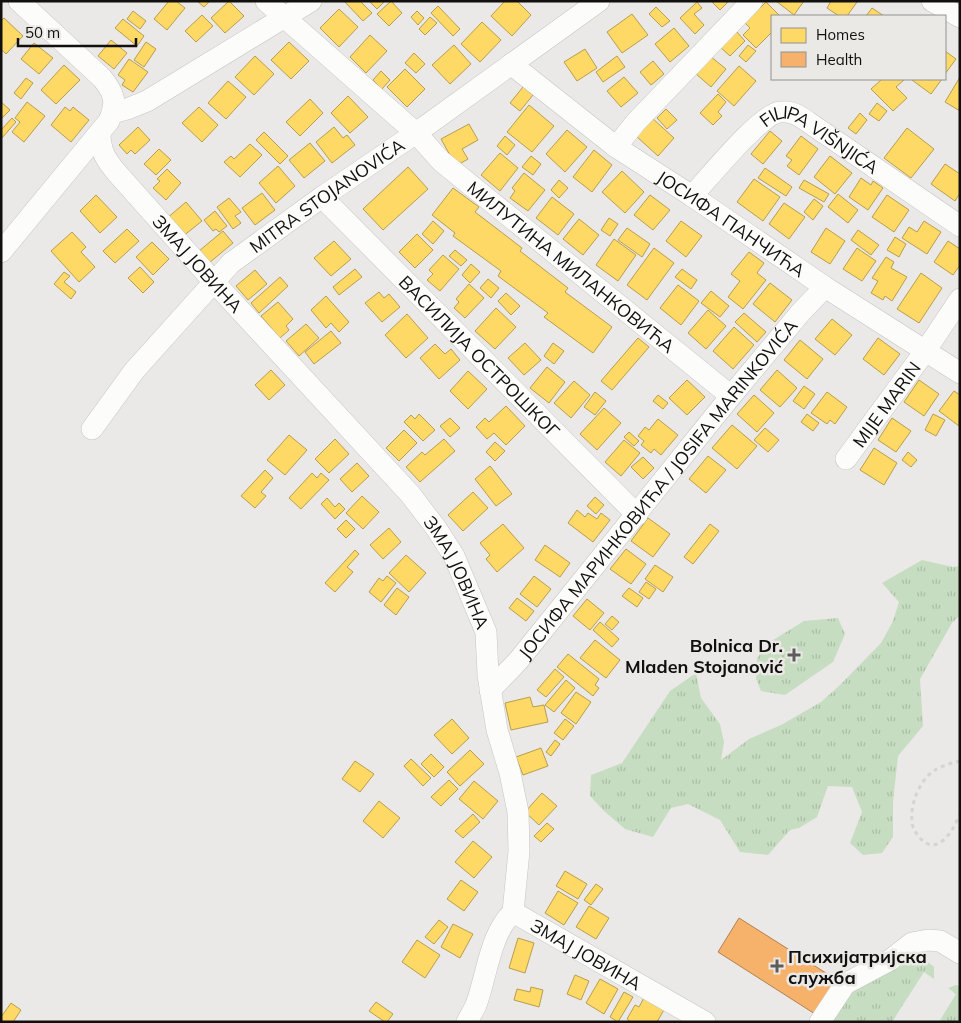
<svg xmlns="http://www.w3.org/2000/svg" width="961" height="1023" viewBox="0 0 961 1023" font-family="Mulish,sans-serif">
<defs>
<pattern id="grass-tufts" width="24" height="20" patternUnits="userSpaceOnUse" patternTransform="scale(1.25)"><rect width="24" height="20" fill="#c7ddc1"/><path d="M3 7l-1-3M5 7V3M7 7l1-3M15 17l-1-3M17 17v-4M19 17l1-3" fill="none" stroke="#aabda5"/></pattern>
</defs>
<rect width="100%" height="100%" fill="#eae9e7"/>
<path fill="url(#grass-tufts)" d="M 922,560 L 953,567 L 960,566 L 960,615 L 952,623 L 920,679 L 923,726 L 898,756 L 893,802 L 893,837 L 882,853 L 863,855 L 850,843 L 862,812 L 852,787 L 828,786 L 817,817 L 799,828 L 790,830 L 768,855 L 740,852 L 720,820 L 688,804 L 671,808 L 653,837 L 625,829 L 604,811 L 590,796 L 591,775 L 622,763 L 670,691 L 696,673 L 701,698 L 720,724 L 724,742 L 721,760 L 749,739 L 781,725 L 821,702 L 840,685 L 881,643 L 893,621 L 899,602 L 882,583 Z
M 838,618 L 845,634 L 833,662 L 785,695 L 761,691 L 756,678 L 757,658 L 770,642 L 804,621 Z
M 915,960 C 923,960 928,961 934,967 L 934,979 L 924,972 L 892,1022 L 828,1022 L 859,984 Z
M 956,985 L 960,986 L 960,1022 L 939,1022 L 956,994 L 948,988 Z"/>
<path fill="#ffd966" stroke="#b89d4c" d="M 169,1 L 176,1 L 185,8 L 167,30 L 154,19 Z
M 197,1 L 210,1 L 204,7 Z
M 229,1 L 244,16 L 225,33 L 211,18 Z
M 344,1 L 360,1 L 372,13 L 363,21 Z
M 369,1 L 385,1 L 377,9 Z
M 391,1 L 402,13 L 389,26 L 377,14 Z
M 505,1 L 517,1 L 531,15 L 512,36 L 491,16 Z
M 711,1 L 729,1 L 720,10 Z
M 776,1 L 804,1 L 794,15 Z
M 831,1 L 856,1 L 857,2 L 847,16 L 839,16 L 827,8 Z
M 697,2 L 702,8 L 694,14 L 704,25 L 695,34 L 680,18 Z
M 766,2 L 780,16 L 772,16 L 772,32 L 756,48 L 743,35 L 750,28 L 745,23 Z
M 438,6 L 460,29 L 453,36 L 431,13 Z
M 656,7 L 670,21 L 662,27 L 649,14 Z
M 872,8 L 884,16 L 866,16 Z
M 339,9 L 358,27 L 339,47 L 320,28 Z
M 133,11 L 146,21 L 140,29 L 127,19 Z
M 417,11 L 424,18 L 418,25 L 411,17 Z
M 632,14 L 648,35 L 622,53 L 607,32 Z
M 202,15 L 213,26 L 196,42 L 185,31 Z
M 430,17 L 437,23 L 425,35 L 419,29 Z
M 4,18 L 23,36 L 6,54 L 1,49 L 1,21 Z
M 123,19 L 144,36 L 137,46 L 115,28 Z
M 482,22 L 501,40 L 480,62 L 461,44 Z
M 674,28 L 689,46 L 670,62 L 655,44 Z
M 736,31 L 745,41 L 730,56 L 720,47 Z
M 370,35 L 387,51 L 366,73 L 350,57 Z
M 111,40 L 127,53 L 114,69 L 98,56 Z
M 146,42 L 156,49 L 144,67 L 134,60 Z
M 289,42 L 309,61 L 291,79 L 271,60 Z
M 34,43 L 53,58 L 39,74 L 21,59 Z
M 454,45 L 471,64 L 450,84 L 432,65 Z
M 748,45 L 756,51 L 746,62 L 739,56 Z
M 585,49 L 597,68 L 577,81 L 564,62 Z
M 945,51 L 956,59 L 945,74 Z
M 414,53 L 425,64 L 416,73 L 405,63 Z
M 255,56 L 274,74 L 254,95 L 235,77 Z
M 617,56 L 625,67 L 603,82 L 596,72 Z
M 710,56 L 726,69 L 711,87 L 695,73 Z
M 129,59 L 148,72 L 133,92 L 122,85 L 125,80 L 118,75 Z
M 653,61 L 664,74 L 651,85 L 640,72 Z
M 64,65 L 80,80 L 56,104 L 41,90 Z
M 739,66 L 756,81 L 734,106 L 717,91 Z
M 405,69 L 425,89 L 407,107 L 387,87 Z
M 381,71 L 390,80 L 382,89 L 373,80 Z
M 624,77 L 638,93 L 621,107 L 607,91 Z
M 960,77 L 960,111 L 945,102 Z
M 26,78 L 33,83 L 21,99 L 14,93 Z
M 882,79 L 905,79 L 896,87 L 907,98 L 893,111 L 871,89 Z
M 913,79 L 942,79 L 931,94 L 912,80 Z
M 228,81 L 246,97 L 226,119 L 208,103 Z
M 523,87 L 533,95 L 520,111 L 510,103 Z
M 718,94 L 726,102 L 718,112 L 722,116 L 713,125 L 700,113 Z
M 348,96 L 368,117 L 350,133 L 331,113 Z
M 310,99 L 323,113 L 300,136 L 286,122 Z
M 1,102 L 10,110 L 1,119 Z
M 27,102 L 45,116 L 24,142 L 12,132 L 20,122 L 15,118 Z
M 877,103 L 887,111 L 879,121 L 869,114 Z
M 529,105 L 554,126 L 532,152 L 507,132 Z
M 65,107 L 70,111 L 73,107 L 89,120 L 71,142 L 51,125 Z
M 199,107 L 218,125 L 202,142 L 182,123 Z
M 666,109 L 677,120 L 667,129 L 657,118 Z
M 860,113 L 867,120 L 856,134 L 848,128 Z
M 651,117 L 674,138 L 658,156 L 635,135 Z
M 12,118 L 16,122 L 1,139 L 1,130 Z
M 469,124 L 478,140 L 462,149 L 468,159 L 456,166 L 441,139 Z
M 138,127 L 150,140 L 135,154 L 131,150 L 127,154 L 119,145 Z
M 334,127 L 343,138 L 347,135 L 355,145 L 332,163 L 316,142 Z
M 907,128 L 934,149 L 911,178 L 884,158 Z
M 567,130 L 587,147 L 565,172 L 546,154 Z
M 770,131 L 782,141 L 763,164 L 751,154 Z
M 264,132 L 288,156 L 280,164 L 256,140 Z
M 505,136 L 515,145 L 507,155 L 497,146 Z
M 801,136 L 818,149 L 799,175 L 787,166 L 792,160 L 786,156 Z
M 310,143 L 325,161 L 304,178 L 289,160 Z
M 250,144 L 262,155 L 240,177 L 224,162 L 231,156 L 234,159 Z
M 159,149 L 171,160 L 156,175 L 144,164 Z
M 594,150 L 612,165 L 592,192 L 573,177 Z
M 500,153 L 518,168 L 500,191 L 481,175 Z
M 531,156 L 541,164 L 533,175 L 522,167 Z
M 830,156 L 852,173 L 835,194 L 814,177 Z
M 945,164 L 960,174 L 960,193 L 955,201 L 931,184 Z
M 278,166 L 295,186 L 276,203 L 259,183 Z
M 408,167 L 428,189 L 383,230 L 363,209 Z
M 765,168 L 792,187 L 786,196 L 758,178 Z
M 167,169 L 181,183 L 166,200 L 153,188 L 160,181 L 157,179 Z
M 622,171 L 644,192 L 625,213 L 602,192 Z
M 524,173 L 545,190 L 528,211 L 510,198 L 515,191 L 512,188 Z
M 861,178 L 871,185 L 873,181 L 883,188 L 868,210 L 849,197 Z
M 754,179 L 780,197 L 763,221 L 737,202 Z
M 559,180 L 568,188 L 559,198 L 551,190 Z
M 804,180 L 829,194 L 824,202 L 799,188 Z
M 453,188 L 479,207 L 475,212 L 522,248 L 520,251 L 568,288 L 565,292 L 612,327 L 593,353 L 544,317 L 548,313 L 498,276 L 501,271 L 453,236 L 455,233 L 432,215 Z
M 262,193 L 275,210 L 255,225 L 242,208 Z
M 838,194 L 858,210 L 848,223 L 828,207 Z
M 96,195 L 117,217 L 100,233 L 80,211 Z
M 650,195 L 670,210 L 653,230 L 634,215 Z
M 887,195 L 909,210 L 894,232 L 872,217 Z
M 552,197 L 574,214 L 558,235 L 536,218 Z
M 229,198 L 241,212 L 235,216 L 241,223 L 233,229 L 217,207 Z
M 814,199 L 823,206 L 813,220 L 804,212 Z
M 186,202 L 202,221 L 182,237 L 166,219 Z
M 784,203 L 805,217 L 789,239 L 769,224 Z
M 215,211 L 227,226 L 219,232 L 216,229 L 213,231 L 204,220 Z
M 609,218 L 618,224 L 610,236 L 601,230 Z
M 579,219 L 599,235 L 583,255 L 563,239 Z
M 433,221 L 444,231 L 433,244 L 422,234 Z
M 681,221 L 702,236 L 686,257 L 666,241 Z
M 924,221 L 941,232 L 927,254 L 902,238 L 909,227 L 917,232 Z
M 627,228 L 650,244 L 642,257 L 618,240 Z
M 826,228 L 845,241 L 830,264 L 811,252 Z
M 127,229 L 139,241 L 115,263 L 103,251 Z
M 858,230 L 879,245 L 871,255 L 851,240 Z
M 223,231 L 233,243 L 209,263 L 199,251 Z
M 72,232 L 86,247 L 81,252 L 95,267 L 79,282 L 51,251 Z
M 417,234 L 433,250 L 415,268 L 399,252 Z
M 895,237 L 906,244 L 899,257 L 887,250 Z
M 614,239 L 636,255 L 618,281 L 596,265 Z
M 334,241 L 351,259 L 331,276 L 314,258 Z
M 948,241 L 960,249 L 960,265 L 953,275 L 934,262 Z
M 152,242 L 169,259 L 153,275 L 136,257 Z
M 654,248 L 674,263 L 647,300 L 627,285 Z
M 857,248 L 876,261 L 862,281 L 843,269 Z
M 455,250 L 467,260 L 461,266 L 449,256 Z
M 749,252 L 764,263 L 757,273 L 766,280 L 743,309 L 728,297 L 740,281 L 731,274 Z
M 443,255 L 459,269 L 440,291 L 427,280 L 433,274 L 429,270 Z
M 886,257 L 894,262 L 891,268 L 907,277 L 892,301 L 885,296 L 883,300 L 871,293 L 878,281 L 872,278 Z
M 471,264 L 480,272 L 470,283 L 462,275 Z
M 140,267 L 154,282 L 143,293 L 128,278 Z
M 355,269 L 362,277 L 339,295 L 333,287 Z
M 682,269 L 697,280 L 691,289 L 675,277 Z
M 255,270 L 267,284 L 248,300 L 236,286 Z
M 64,272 L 70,276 L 64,282 L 76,292 L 71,299 L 54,284 Z
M 921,273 L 942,288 L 919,323 L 897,309 Z
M 280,277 L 288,286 L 259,313 L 251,303 Z
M 488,279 L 499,288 L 491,298 L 480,288 Z
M 770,283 L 792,300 L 775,322 L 753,304 Z
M 469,284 L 484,298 L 465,318 L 454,308 L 459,302 L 456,299 Z
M 678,285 L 699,301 L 681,325 L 660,308 Z
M 711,291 L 729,306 L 720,317 L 701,303 Z
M 379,292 L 384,298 L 389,294 L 400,307 L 382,322 L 365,303 Z
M 506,293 L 520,306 L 511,315 L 498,301 Z
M 326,296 L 349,322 L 339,332 L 331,323 L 326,328 L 311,310 Z
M 278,302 L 293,319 L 286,326 L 289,330 L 280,338 L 261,316 Z
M 496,308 L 516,327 L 495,349 L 475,331 Z
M 708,310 L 726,326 L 706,349 L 688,333 Z
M 744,313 L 766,332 L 757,342 L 735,322 Z
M 407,314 L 428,338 L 406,358 L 385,335 Z
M 832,319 L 852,335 L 835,355 L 815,339 Z
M 306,324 L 319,338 L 299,356 L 286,341 Z
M 734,327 L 754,345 L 733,369 L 713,351 Z
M 331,331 L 341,343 L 314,364 L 305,352 Z
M 638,338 L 649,347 L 612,390 L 601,381 Z
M 878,338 L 900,354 L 884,375 L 863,359 Z
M 800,340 L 823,359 L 807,379 L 784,360 Z
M 525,343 L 541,360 L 524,375 L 508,358 Z
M 553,343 L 564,351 L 554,364 L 544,356 Z
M 435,344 L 445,354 L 451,349 L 460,360 L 439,379 L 420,358 Z
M 547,367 L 565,382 L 549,403 L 530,388 Z
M 271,370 L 285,385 L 269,400 L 255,385 Z
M 777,370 L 797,388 L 780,407 L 760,390 Z
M 468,371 L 487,389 L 468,409 L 450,391 Z
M 687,380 L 705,397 L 687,415 L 669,398 Z
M 919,380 L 939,394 L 924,416 L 904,402 Z
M 574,381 L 590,395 L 571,418 L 554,403 Z
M 804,386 L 815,394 L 804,409 L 793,401 Z
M 954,391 L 960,395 L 959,426 L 939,411 Z
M 595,392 L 606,401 L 595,415 L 584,407 Z
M 827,392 L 847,407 L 835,424 L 830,420 L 827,424 L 811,413 Z
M 658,395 L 668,403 L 663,409 L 653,401 Z
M 754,395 L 774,413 L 757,432 L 737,414 Z
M 506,406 L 525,426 L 506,445 L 494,433 L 487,439 L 476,427 L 485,418 L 489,422 Z
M 604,408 L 621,423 L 597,450 L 580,434 Z
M 419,414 L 435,430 L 423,441 L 404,422 L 411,415 L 415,419 Z
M 807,414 L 819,423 L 813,431 L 801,422 Z
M 933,414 L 945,420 L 936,436 L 925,430 Z
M 450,418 L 460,428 L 450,437 L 440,426 Z
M 892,418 L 911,431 L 896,452 L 878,440 Z
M 658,419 L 678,435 L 661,455 L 654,449 L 651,453 L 641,445 L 644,441 L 638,436 L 645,427 L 649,430 Z
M 732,425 L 757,446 L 737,469 L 712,448 Z
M 765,428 L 779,440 L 768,452 L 754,440 Z
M 404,430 L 417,443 L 399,461 L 386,448 Z
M 629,432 L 639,441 L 634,446 L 624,437 Z
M 289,435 L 307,450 L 285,475 L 267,460 Z
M 335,439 L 349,454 L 329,473 L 315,459 Z
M 444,439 L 455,451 L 420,482 L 406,467 L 422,452 L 425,455 Z
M 624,440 L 640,453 L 621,476 L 605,462 Z
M 495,442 L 505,451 L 495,461 L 486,452 Z
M 874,448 L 897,463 L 884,485 L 860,470 Z
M 908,452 L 917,460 L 911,467 L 902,460 Z
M 708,456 L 726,470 L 706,493 L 689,479 Z
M 643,457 L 654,468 L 643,479 L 631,467 Z
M 357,463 L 369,476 L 352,492 L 340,479 Z
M 490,466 L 512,494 L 496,506 L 475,479 Z
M 265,470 L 273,478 L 261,492 L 266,496 L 255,508 L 241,496 Z
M 312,473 L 317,478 L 321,473 L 329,480 L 301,509 L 289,498 Z
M 473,492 L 488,508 L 463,531 L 448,515 Z
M 362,496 L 379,512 L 363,529 L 346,513 Z
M 595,497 L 604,505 L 596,514 L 587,506 Z
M 327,498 L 335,507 L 339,503 L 345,509 L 335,519 L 321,504 Z
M 577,510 L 585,517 L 588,513 L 597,519 L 601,513 L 610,520 L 593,542 L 568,523 Z
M 648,518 L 670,534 L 653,557 L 631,541 Z
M 346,520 L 355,529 L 346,538 L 337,529 Z
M 503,524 L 524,548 L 497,572 L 486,559 L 490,555 L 480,543 Z
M 710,524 L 719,531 L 693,564 L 684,557 Z
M 389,528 L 401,542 L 383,559 L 370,545 Z
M 545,545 L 570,563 L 560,577 L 535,560 Z
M 626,549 L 646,564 L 631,584 L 610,569 Z
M 355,550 L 359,554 L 347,567 L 353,572 L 335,592 L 325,583 Z
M 406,555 L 426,573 L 409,592 L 389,573 Z
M 655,565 L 673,577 L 663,592 L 645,579 Z
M 387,576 L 396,583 L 381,602 L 369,592 L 379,578 L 383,581 Z
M 534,576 L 551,589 L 537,607 L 520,594 Z
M 646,582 L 656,589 L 649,599 L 639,592 Z
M 397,588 L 409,597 L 396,615 L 384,605 Z
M 629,588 L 643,598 L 637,607 L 622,596 Z
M 517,598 L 534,611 L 526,621 L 509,608 Z
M 587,599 L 604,613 L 590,630 L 573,616 Z
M 612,616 L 619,622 L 612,630 L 605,624 Z
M 600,622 L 619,639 L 612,647 L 593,630 Z
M 595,640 L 620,660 L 606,678 L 580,658 Z
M 568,654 L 599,679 L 595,685 L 599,688 L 593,696 L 557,667 Z
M 555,669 L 564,677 L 546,697 L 537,690 Z
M 566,680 L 575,688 L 554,712 L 545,705 Z
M 576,692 L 591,702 L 576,724 L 561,713 Z
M 530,697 L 533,707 L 544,705 L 548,722 L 511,730 L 505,703 Z
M 452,719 L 469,738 L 452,754 L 434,735 Z
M 565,719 L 574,726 L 563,740 L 554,733 Z
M 555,740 L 560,744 L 551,756 L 546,752 Z
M 541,748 L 548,766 L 523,775 L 516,757 Z
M 470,750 L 484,764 L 460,786 L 447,772 Z
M 431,754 L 444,767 L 434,777 L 421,764 Z
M 411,759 L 431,778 L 423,786 L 404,766 Z
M 355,761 L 374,774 L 360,792 L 342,779 Z
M 449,780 L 458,789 L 441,806 L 431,797 Z
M 474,781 L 498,801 L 483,819 L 459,799 Z
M 542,793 L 557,806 L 539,825 L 525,812 Z
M 379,801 L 400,818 L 383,838 L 363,821 Z
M 473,814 L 480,822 L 463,838 L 455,831 Z
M 547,823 L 554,829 L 541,842 L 534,836 Z
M 473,841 L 492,857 L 474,878 L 455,862 Z
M 565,871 L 587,884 L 578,899 L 556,886 Z
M 461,880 L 478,892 L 464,911 L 447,899 Z
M 596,884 L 603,889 L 591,905 L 584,900 Z
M 558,891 L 578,903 L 564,925 L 545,913 Z
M 589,906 L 609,918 L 596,939 L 576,927 Z
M 439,920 L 448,927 L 434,944 L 425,937 Z
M 453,924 L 473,934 L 460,958 L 441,947 Z
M 518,938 L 534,943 L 525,973 L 509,968 Z
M 417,940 L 440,955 L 425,978 L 402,962 Z
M 575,975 L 589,981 L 581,1000 L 567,994 Z
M 600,979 L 618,989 L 604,1014 L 586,1003 Z
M 531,987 L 543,990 L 539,1007 L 514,1000 L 517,989 L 530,992 Z
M 624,992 L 633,997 L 618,1022 L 610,1017 Z
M 645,996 L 665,1008 L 657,1022 L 631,1022 L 627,1019 L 635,1005 L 639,1007 Z
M 376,1002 L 393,1014 L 387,1022 L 385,1022 L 369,1011 Z
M 11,1003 L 21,1010 L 13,1022 L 1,1022 L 1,1017 Z"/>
<path fill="#f6b26b" stroke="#b1814f" d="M 739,918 L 837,980 L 815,1014 L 718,952 Z"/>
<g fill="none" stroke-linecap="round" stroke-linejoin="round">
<defs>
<g id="minor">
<path id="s1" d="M 266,1 L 416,133 L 441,161 L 731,396"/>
<path d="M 932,1 L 960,17"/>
<path id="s2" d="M 511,64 L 616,147 L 692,196 L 825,287 L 960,373"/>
<path d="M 113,113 L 127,109 L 147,101 L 311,1"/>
<path id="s3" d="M 100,133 C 100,151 106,160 117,173 L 214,282 L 410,494 L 436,528 L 454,556 L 486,632 L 488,675 L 497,730 L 510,773 L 518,812 L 519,851 L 513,912 L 705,1022"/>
<path d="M 616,147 L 636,122 L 752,1"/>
<path id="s4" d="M 692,196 C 708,179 760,114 780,112 C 792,110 801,117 811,124 L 960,226"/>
<path id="s5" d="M 322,197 L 637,515"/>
<path d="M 1,252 L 109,121 C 117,102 115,94 102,78 L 19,1"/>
<path id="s6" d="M 92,429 L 134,371 L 231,263 L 322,197 L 416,133 L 599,1"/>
<path id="s7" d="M 846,459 L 926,350 L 960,299"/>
<path id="s8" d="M 490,690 L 518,661 L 731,396 L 801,312 L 825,287"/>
<path d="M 467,1022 C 470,1016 474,1010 476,1005 C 487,975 490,934 513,912"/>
<path d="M 820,1022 L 845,984 L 890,960 L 912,943 L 928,940 L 940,941 L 960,953"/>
</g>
</defs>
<use href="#minor" stroke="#c5c5c3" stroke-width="22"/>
<path stroke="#d4d4d3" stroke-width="3" stroke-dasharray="4 4" stroke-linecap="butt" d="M 960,761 C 951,763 942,766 935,770 C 920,779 910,804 912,821 C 912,828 916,833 920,838 C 938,858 954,829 960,814"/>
<use href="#minor" stroke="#fcfcfb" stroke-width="21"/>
</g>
<g fill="#5d5c5b" stroke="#ebe9e6" stroke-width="2">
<path d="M791.5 647.5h5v5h5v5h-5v5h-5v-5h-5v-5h5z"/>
<path d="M774.5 958.5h5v5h5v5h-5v5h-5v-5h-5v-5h5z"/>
</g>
<g text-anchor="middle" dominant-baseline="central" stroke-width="5" stroke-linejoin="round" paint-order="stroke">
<g font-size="18" fill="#11100f" stroke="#ebe9e6">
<text stroke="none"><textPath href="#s4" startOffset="169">FILIPA VIŠNJIĆA</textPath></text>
<text stroke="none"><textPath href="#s6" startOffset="334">MITRA STOJANOVIĆA</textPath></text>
<text stroke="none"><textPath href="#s2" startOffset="272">ЈОСИФА ПАНЧИЋА</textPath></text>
<text stroke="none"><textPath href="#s3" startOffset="166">ЗМАЈ ЈОВИНА</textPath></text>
<text stroke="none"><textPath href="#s1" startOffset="405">МИЛУТИНА МИЛАНКОВИЋА</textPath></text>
<text stroke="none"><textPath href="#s5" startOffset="224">ВАСИЛИЈА ОСТРОШКОГ</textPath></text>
<text stroke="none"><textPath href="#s7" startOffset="68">MIJE MARIN</textPath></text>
<text stroke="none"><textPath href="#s8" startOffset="262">ЈОСИФА МАРИНКОВИЋА / JOSIFA MARINKOVIĆA</textPath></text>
<text stroke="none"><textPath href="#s3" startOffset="571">ЗМАЈ ЈОВИНА</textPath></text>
<text stroke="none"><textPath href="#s3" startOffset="1006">ЗМАЈ ЈОВИНА</textPath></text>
</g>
<g font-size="18" font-weight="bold" fill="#11100f" stroke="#ebe9e6" text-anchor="end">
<text x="783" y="645">Bolnica Dr.<tspan x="783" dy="21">Mladen Stojanović</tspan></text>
<text x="788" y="956" text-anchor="start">Психијатријска<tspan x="788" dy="21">служба</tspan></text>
</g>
</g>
<rect width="961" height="1023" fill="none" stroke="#11100f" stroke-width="5"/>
<rect x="771" y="15" width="175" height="65" fill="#ebe9e6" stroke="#949290"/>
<rect x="781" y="28" width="25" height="15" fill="#ffd966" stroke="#949290"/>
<text x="816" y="40" font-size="15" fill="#11100f">Homes</text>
<rect x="781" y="52" width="25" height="15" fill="#f6b26b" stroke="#949290"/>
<text x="816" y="65" font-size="15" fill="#11100f">Health</text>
<path d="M18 38v8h118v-8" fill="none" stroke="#11100f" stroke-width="2.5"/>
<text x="25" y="38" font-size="15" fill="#11100f" stroke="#ebe9e6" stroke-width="4" paint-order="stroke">50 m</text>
</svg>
